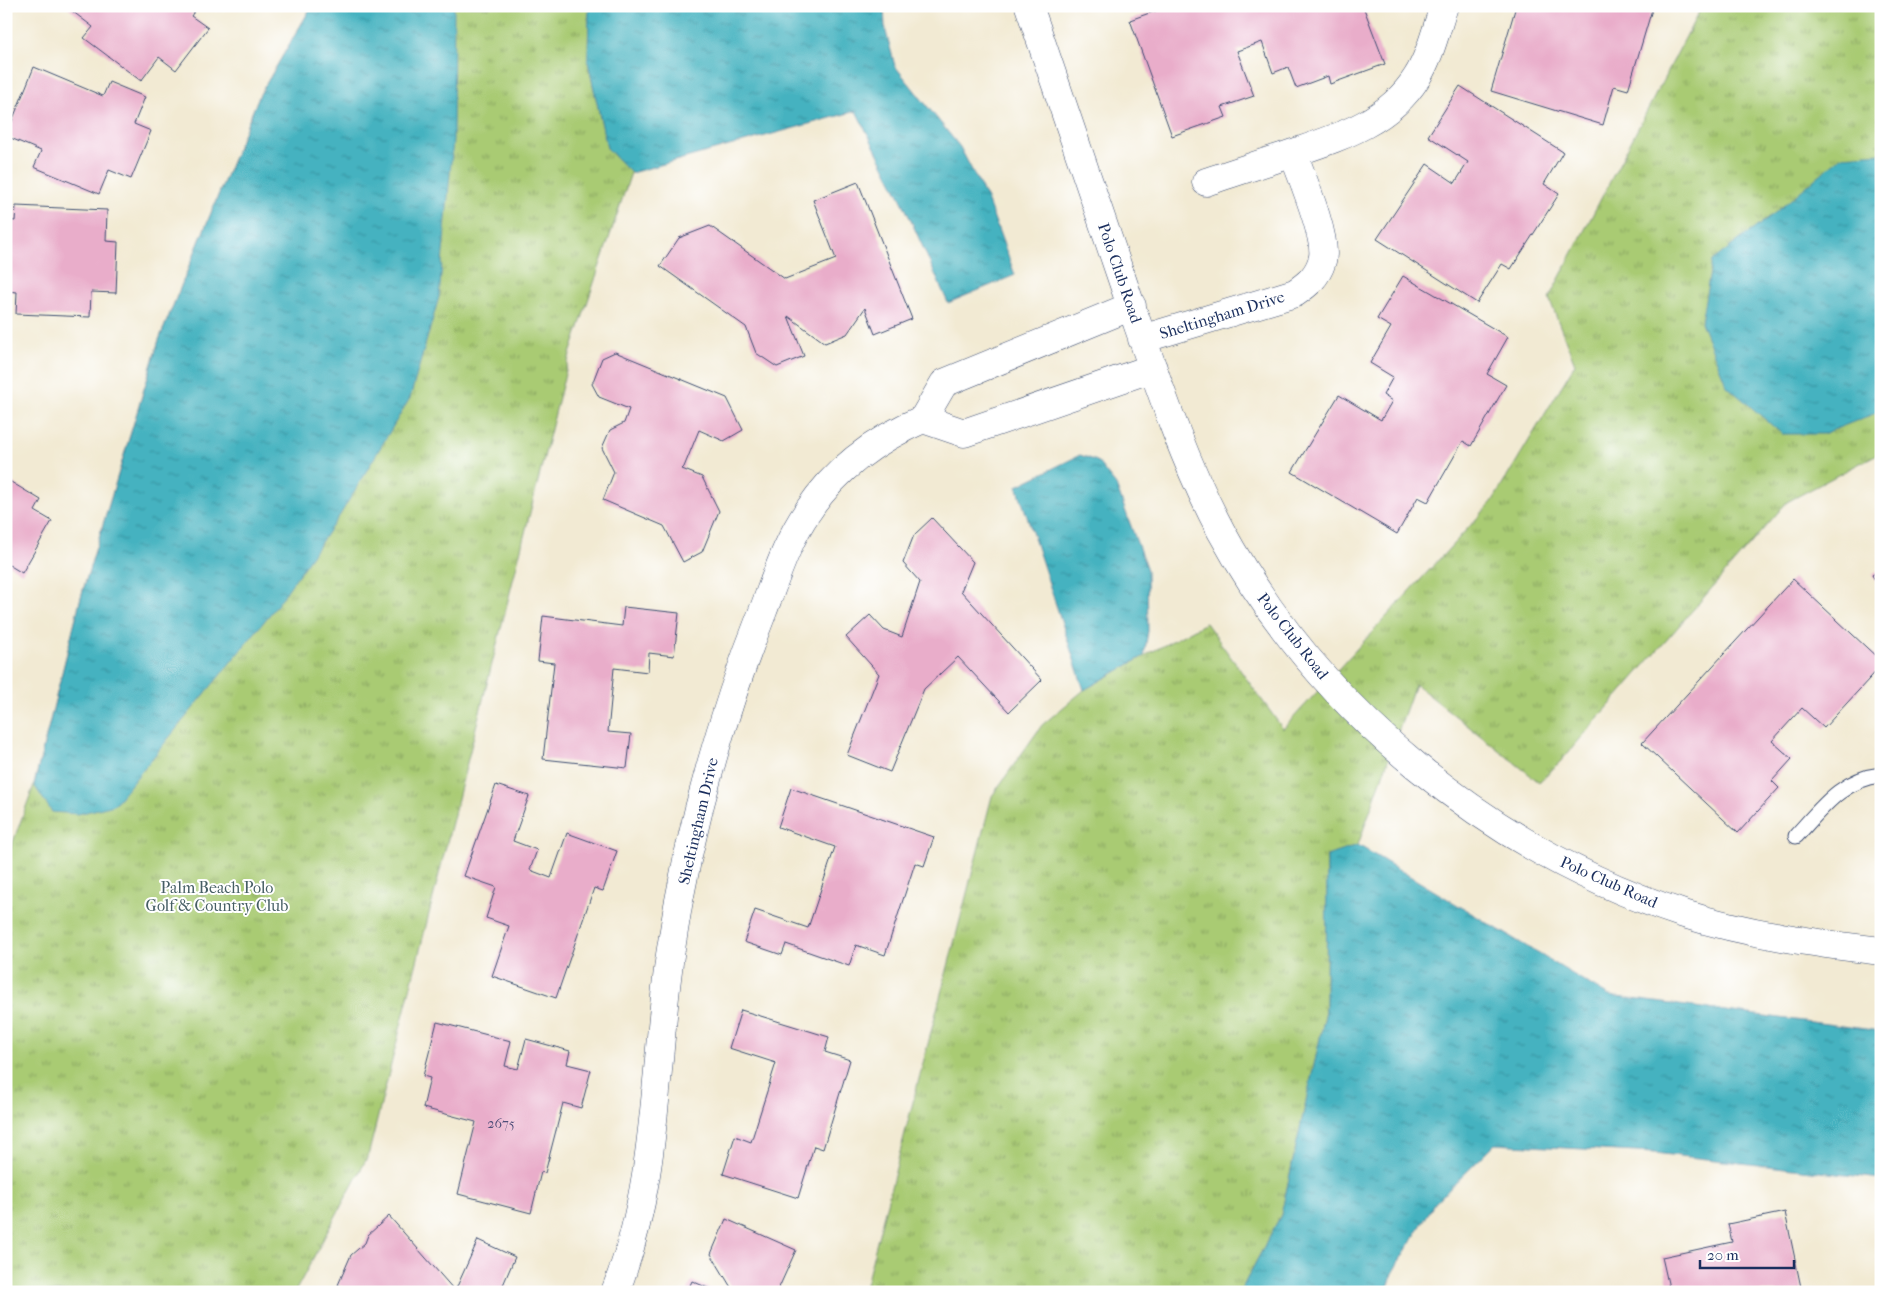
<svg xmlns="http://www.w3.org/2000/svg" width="1887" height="1298" viewBox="0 0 1887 1298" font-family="'IM FELL French Canon',serif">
<defs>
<pattern id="grass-tufts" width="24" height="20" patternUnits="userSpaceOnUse" patternTransform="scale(1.25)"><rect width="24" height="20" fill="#a9cb73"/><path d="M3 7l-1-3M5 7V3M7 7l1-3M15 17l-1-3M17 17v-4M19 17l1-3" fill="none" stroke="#89a562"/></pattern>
<pattern id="water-ripples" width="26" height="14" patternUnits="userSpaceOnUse" patternTransform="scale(1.25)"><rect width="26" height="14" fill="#44b2c0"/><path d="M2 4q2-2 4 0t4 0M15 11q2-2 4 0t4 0" fill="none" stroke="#38919f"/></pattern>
</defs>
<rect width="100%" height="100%" fill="#fff"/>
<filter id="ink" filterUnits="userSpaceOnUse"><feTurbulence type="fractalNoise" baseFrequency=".02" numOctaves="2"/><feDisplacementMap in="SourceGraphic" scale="10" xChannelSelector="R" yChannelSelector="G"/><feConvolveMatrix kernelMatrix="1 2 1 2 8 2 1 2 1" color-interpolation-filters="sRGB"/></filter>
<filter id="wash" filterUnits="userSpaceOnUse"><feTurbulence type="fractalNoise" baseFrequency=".0096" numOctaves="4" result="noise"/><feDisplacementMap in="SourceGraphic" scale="20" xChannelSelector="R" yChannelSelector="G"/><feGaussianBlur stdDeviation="1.12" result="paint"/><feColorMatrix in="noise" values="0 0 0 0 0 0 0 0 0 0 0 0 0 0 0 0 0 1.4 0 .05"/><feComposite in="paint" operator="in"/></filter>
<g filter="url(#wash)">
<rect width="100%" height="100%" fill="#f2ead3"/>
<path fill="url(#grass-tufts)" stroke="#627d68" d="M 312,6 L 589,6 L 588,62 L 607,148 L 631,173 L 570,354 L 368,1156 L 295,1292 L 6,1292 L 6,861 L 34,785 L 81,597 L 159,340 L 259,96 Z
M 1702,6 L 1881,6 L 1881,452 L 1787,502 L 1560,762 L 1539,782 L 1415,684 L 1358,845 L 1327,856 L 1326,1011 L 1281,1215 L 1240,1292 L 864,1292 L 992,796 L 1042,725 L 1084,690 L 1144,656 L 1206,623 L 1283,729 L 1492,502 L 1575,364 L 1549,298 Z"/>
<path fill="url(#water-ripples)" stroke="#30708f" d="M 312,6 L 454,6 L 453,140 L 439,297 L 410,398 L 340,515 L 275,608 L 114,805 L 78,814 L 52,812 L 34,785 L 81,597 L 159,340 L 259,96 Z
M 589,6 L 884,6 L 885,28 L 895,66 L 960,147 L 987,199 L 1015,275 L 948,303 L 903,203 L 856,111 L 631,173 L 607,148 L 588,62 Z
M 1881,153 L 1881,411 L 1823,434 L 1782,434 L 1727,386 L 1701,322 L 1712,261 L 1776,212 L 1842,156 Z
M 1080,455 L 1097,461 L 1116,485 L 1147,570 L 1148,631 L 1144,656 L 1084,690 L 1017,486 Z
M 1358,845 L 1609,996 L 1881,1031 L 1881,1179 L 1654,1153 L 1495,1144 L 1434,1204 L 1395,1268 L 1386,1292 L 1240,1292 L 1281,1215 L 1326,1011 L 1327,856 Z"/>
<g id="blocks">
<path fill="#e9adca" d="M 70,6 L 198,6 L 191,16 L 208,28 L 176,70 L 159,57 L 141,81 L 84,38 L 93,27 L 68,8 Z
M 1169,6 L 1363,6 L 1385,64 L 1330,84 L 1328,76 L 1296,88 L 1288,67 L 1273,73 L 1262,42 L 1237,51 L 1254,96 L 1222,107 L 1226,117 L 1172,136 L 1130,20 Z
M 1516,6 L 1653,6 L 1628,90 L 1614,86 L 1603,125 L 1491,91 Z
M 34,67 L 103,96 L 109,82 L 145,97 L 134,124 L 151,131 L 131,179 L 109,170 L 99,194 L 34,167 L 41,151 L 6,136 Z
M 1460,86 L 1563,152 L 1544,184 L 1559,194 L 1511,269 L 1502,264 L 1477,303 L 1377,239 L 1427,164 L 1455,183 L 1468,162 L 1428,136 Z
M 858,182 L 912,319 L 875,334 L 865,308 L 847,334 L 825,343 L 788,316 L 804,356 L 777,367 L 756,353 L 746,327 L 660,266 L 679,238 L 710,226 L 785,279 L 836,259 L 813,200 Z
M 16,206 L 107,210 L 106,241 L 118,242 L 116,293 L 91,292 L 90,317 L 16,314 L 17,292 L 6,291 L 6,220 L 15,221 Z
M 1403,276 L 1508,337 L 1487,374 L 1506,385 L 1471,446 L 1463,441 L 1428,502 L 1418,497 L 1397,534 L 1292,472 L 1339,395 L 1381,420 L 1392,401 L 1383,395 L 1393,377 L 1370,363 L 1391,327 L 1377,319 Z
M 615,352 L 727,398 L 743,430 L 724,441 L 699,430 L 684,467 L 682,469 L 702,477 L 719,511 L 702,552 L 683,562 L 664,526 L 603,500 L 614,472 L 602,448 L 610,430 L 624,423 L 629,409 L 599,397 L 592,384 L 602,358 Z
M 6,479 L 41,500 L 35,511 L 52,521 L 22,573 L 9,565 L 6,570 Z
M 932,518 L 973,562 L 961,591 L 1042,680 L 1009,712 L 958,657 L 924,689 L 890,772 L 847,755 L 879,674 L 846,637 L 870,615 L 884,630 L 902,637 L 920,582 L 903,563 L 914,535 Z
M 1881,570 L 1881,590 L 1872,575 Z
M 1793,579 L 1881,661 L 1881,666 L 1824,728 L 1802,708 L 1772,741 L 1792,759 L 1772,781 L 1779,788 L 1738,833 L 1642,743 Z
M 624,607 L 679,613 L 674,656 L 649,653 L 648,672 L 614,668 L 608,732 L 631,734 L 627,768 L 543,759 L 554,663 L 538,661 L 543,616 L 622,626 Z
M 496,785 L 529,796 L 513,841 L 537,850 L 530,870 L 551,878 L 567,833 L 617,851 L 603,891 L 594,888 L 556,998 L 492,976 L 509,926 L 486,918 L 496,887 L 464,876 Z
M 791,788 L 934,837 L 924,866 L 915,863 L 885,955 L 856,945 L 849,966 L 786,944 L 782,955 L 744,942 L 755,910 L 808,928 L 835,847 L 778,827 Z
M 741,1010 L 829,1037 L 825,1052 L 850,1060 L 823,1149 L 814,1146 L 798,1198 L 723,1174 L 735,1136 L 751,1142 L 776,1063 L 729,1048 Z
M 437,1022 L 511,1041 L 505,1066 L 518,1069 L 526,1039 L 570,1051 L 567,1064 L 591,1070 L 581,1108 L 563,1103 L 545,1173 L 541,1172 L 531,1213 L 458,1194 L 476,1122 L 423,1108 L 430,1078 L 423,1076 Z
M 1785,1212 L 1802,1292 L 1670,1292 L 1662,1257 L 1732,1242 L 1728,1224 Z
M 389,1216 L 455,1291 L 478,1240 L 515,1257 L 503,1285 L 518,1292 L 354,1292 L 338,1285 L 351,1255 L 365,1243 L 368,1235 Z
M 726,1219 L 796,1250 L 777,1292 L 727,1292 L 732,1289 L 711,1254 Z
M 692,1281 L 717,1292 L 687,1292 Z"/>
</g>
</g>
<g filter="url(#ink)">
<use href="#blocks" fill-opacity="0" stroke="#3b4b70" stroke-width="1"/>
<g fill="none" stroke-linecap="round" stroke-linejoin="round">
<defs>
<path id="lane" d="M 1796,836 C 1821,809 1842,779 1881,775"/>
<path id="street" d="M 1029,6 C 1062,102 1095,198 1127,294 C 1155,374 1181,456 1221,531 C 1319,711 1490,850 1684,914 C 1748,934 1814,943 1881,951
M 1206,182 C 1235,172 1264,163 1293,153 C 1340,137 1389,122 1417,77 C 1430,56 1436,30 1444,6
M 1132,306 L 944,383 L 923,419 L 964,433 L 1153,368
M 1142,339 L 1295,293 C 1308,284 1317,277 1322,261 C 1329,241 1301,175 1293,153
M 615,1292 C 658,1184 654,1068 670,955 C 687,837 719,722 763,611 C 776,577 787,541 808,511 C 836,468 877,439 923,419"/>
</defs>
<use href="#lane" stroke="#3b4b70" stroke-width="17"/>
<use href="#street" stroke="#3b4b70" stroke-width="29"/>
<use href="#lane" stroke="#fff" stroke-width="15"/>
<use href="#street" stroke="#fff" stroke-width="28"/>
</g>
</g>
<g text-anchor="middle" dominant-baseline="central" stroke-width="4" stroke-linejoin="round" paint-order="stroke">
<g font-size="14" fill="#4e4e79">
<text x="501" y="1123">2675</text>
</g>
<g font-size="16" fill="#1b2f5e" stroke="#fff">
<text transform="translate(1120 273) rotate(71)">Polo Club Road</text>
<text transform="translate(1222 315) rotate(-17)">Sheltingham Drive</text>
<text transform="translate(1293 636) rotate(52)">Polo Club Road</text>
<text transform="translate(698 821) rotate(-77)">Sheltingham Drive</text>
<text transform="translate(1609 882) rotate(24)">Polo Club Road</text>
</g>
<g font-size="16" fill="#465e64" stroke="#fff">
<text x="217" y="887">Palm Beach Polo<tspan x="217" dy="18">Golf &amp; Country Club</tspan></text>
</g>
</g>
<rect width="1887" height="1298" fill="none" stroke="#fff" stroke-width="25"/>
<path d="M1700 1260v8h94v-8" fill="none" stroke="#1b2f5e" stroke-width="2.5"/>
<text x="1707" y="1260" font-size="15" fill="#1b2f5e" stroke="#ffffff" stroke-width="4" paint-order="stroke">20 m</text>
</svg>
